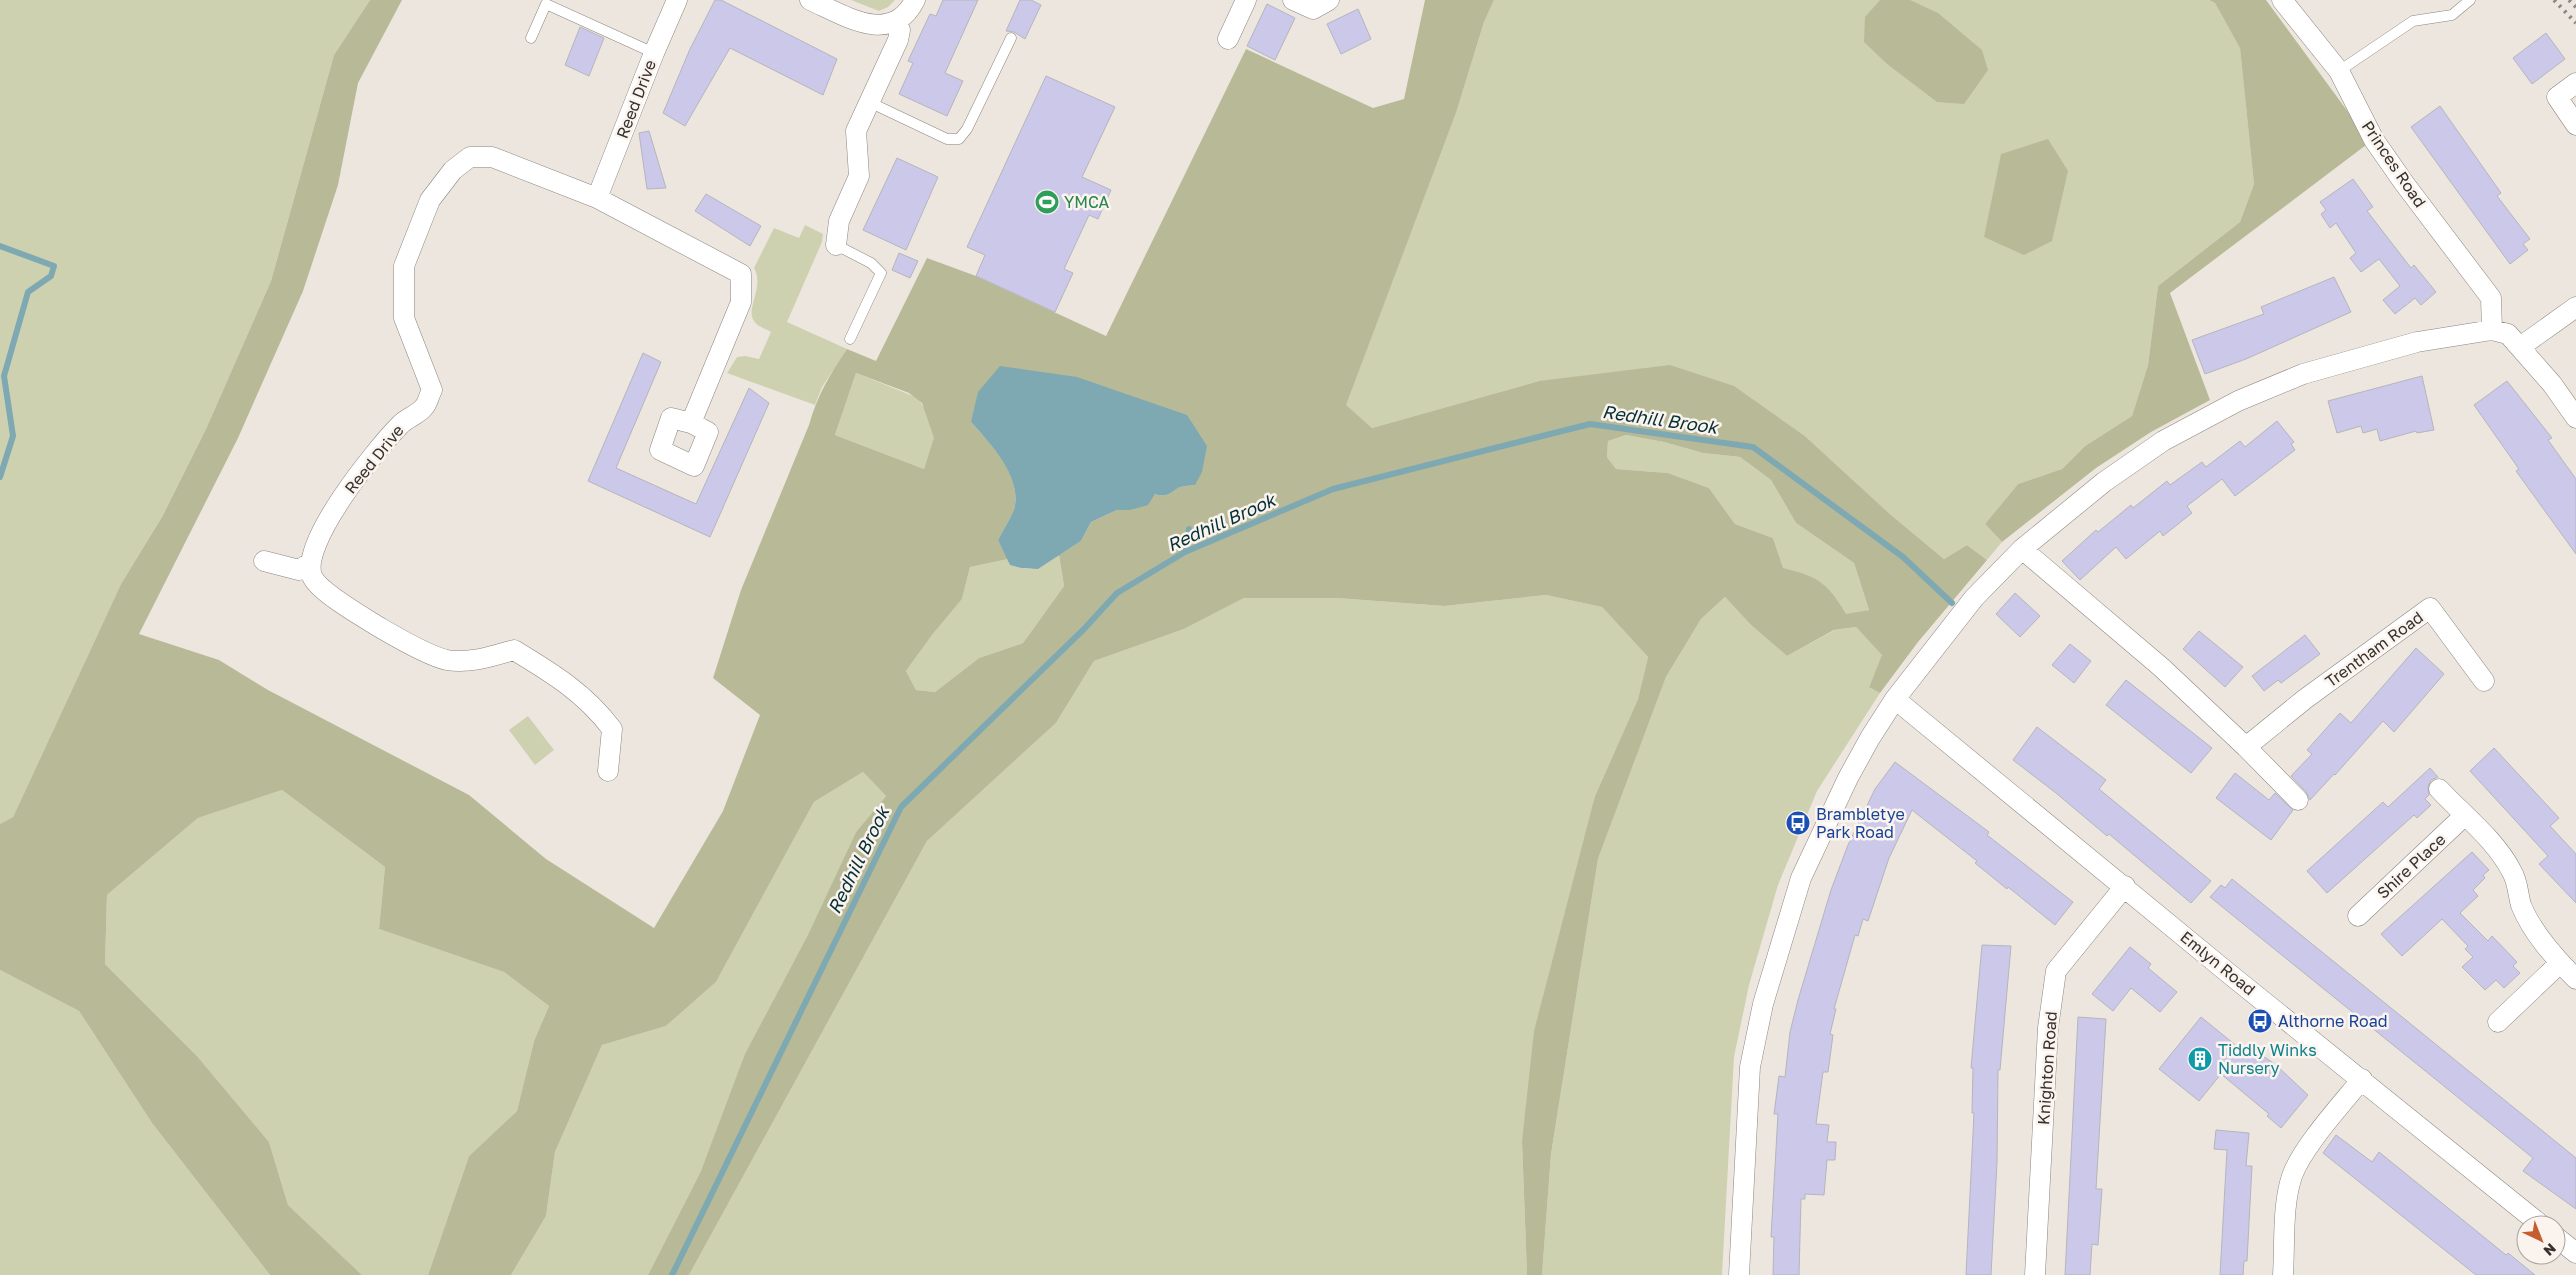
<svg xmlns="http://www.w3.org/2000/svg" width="2576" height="1275" viewBox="0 0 2576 1275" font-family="'Golos Text',sans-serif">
<rect width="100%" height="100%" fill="#ede6df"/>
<path fill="#ced1b0" d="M 0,0 L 370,0 L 334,55 L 271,281 L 206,429 L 162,517 L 121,584 L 13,817 L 0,824 Z
M 851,0 L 895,0 L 888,7 L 879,11 Z
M 1494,0 L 2209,0 L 2215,3 L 2240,47 L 2254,184 L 2240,222 L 2158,286 L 2148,365 L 2132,416 L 2085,446 L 2062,469 L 2018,484 L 1985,524 L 2002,542 L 1987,560 L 1967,545 L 1944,559 L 1891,515 L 1806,437 L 1539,381 L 1372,428 L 1345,405 L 1456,113 L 1484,22 Z
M 805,225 L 823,234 L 822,242 L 787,322 L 847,349 L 822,387 L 815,405 L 727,373 L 737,357 L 745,356 L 759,359 L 771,332 C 766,329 758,327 754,321 C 745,308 765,287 754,268 L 774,228 L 799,238 Z
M 856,373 L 918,398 L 939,433 L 924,469 L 835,435 Z
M 1626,435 L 1664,442 L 1703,453 L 1740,457 L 1771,480 L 1796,523 L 1854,563 L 1869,610 L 1846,615 C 1827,582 1819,577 1783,569 L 1773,538 L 1735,524 L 1709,488 L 1668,473 L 1616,469 L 1607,457 L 1608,441 Z
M 1059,555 L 1064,586 L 1023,643 L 979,658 L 935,692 L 916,690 L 906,671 L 932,635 L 962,599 L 970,567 L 1008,559 L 1010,565 C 1034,573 1040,568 1059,555 Z
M 1546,595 L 1602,607 L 1648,657 L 1638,699 L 1595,796 L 1522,1141 L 1527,1275 L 689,1275 L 927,841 L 1056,723 L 1094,661 L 1184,629 L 1244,598 L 1336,598 L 1444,606 Z
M 1725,597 L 1751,625 L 1787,656 L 1835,630 L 1856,627 L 1883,655 L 1869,686 L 1880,693 L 1817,791 L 1778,885 L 1749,985 L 1734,1057 L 1722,1275 L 1542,1275 L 1551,1154 L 1598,859 L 1666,677 L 1701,619 Z
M 528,716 L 554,750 L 535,765 L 509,730 Z
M 863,772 L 886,796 L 856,832 L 701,1171 L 648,1275 L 511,1275 L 546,1216 L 555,1152 L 602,1045 L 666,1026 L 716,982 L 814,802 Z
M 282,790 L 385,867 L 379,929 L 504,972 L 549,1006 L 534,1041 L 517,1111 L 469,1156 L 428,1275 L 362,1275 L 288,1205 L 269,1142 L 197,1056 L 105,964 L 107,895 L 198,818 Z
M 0,970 L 79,1011 L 152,1123 L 270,1275 L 0,1275 Z"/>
<path fill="#b8ba97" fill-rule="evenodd" d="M 370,0 L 402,0 L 358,83 L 338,185 L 303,291 L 238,438 L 139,634 L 219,660 L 268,690 L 469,795 L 546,859 L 654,928 L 723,811 L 760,715 L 713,678 L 741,590 L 809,425 C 817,396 830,374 847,349 L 876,361 L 927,258 L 976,276 L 1106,336 L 1246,49 L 1373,108 L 1404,99 L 1425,0 L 1494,0 L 1484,22 L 1456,113 L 1346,405 L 1372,428 L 1539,381 L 1670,365 L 1734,386 L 1806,437 L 1891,515 L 1944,559 L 1967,545 L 1987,560 L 1918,642 L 1880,693 L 1869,687 L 1882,655 L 1856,627 L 1834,630 L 1787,656 L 1751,625 L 1725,597 L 1701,619 L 1666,677 L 1598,859 L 1551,1154 L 1542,1275 L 1527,1275 L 1522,1141 L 1534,1031 L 1595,796 L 1638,699 L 1648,657 L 1602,607 L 1546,595 L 1444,606 L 1336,598 L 1244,598 L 1184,629 L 1094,661 L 1056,723 L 927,841 L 689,1275 L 648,1275 L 701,1171 L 745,1054 L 808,935 L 856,832 L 886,796 L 863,772 L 814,802 L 716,982 L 666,1026 L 602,1045 L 555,1152 L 546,1216 L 511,1275 L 428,1275 L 469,1156 L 517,1111 L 534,1041 L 549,1006 L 504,972 L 379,929 L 385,867 L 282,790 L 198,818 L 107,895 L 105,964 L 197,1056 L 269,1142 L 288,1205 L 362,1275 L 270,1275 L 152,1123 L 79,1011 L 0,970 L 0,824 L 13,817 L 121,584 L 162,517 L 206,429 L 271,281 L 334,55 ZM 856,373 L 909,393 L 922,403 L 934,438 L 924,469 L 835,435 ZM 971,422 L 1195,483 L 1195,485 C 1189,486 1182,486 1178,488 C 1170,494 1165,498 1155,494 L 1130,510 L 1117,510 L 1091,522 L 1081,541 L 1059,555 L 1064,586 L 1023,643 L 979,658 L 935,692 L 916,690 L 906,671 L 932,635 L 962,599 L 970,567 L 1008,559 L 998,540 C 1002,532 1015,511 1015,505 C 1020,474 990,443 971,422 ZM 1626,435 L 1664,442 L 1703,453 L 1740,457 L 1771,480 L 1796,523 L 1854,563 L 1869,610 L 1846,614 C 1827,582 1819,577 1783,568 L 1773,538 L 1735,524 L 1709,488 L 1668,473 L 1616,469 L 1607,457 L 1608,441 Z
M 1880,0 L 1910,0 L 1938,13 L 1982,50 L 1988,70 L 1964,104 L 1937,102 L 1887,64 L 1864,42 L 1865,17 Z
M 2209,0 L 2266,0 L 2370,142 L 2170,293 L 2210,400 L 2151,432 L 2096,468 L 2002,542 L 1985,524 L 2018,484 L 2062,469 L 2085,446 L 2132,416 L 2148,365 L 2158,286 L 2240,222 L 2254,184 L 2240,48 L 2215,3 Z
M 2048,139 L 2068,171 L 2052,241 L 2024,255 L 1984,237 L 2001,154 Z"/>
<path fill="#7ea9b2" d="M 1000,366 L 1077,377 L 1187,415 L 1207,446 L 1202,472 L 1195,485 C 1189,486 1182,486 1178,488 C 1170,494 1165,498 1155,494 L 1148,505 L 1130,510 L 1117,510 L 1091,522 L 1081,541 L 1038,569 L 1021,568 L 1010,565 L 998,540 C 1002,532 1015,511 1015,505 C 1020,475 990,443 971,422 L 978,392 Z"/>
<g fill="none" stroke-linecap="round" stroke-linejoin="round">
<path stroke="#7ea9b2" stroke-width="6" d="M 0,246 L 54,266 L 51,276 L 28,292 L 4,376 L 13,436 L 0,477
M 1185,552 L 1189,529
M 672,1275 L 901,807 L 1084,629 L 1117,593 L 1185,552 L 1333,489 L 1590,424 L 1753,447 L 1903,557 L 1952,603"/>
</g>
<path fill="#ccc8ea" stroke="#b5b5bd" d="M 715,0 L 721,0 L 837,59 L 823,95 L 730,48 L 685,126 L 663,113 L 690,49 Z
M 943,0 L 978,0 L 945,73 L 963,81 L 947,116 L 899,94 L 913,63 L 908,61 L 930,14 L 936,16 Z
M 1020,0 L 1031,0 L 1041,5 L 1025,39 L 1014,32 L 1006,31 Z
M 1267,4 L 1295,18 L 1275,60 L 1247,46 Z
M 1358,9 L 1371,39 L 1341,54 L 1327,24 Z
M 580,27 L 604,38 L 589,76 L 565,65 Z
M 2546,33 L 2565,59 L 2532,84 L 2513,58 Z
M 1046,76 L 1115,107 L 1082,177 L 1111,190 L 1098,219 L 1089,215 L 1064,269 L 1073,273 L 1055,312 L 976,276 L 985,255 L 967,247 Z
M 2440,106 L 2501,193 L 2497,196 L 2530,239 L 2523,244 L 2528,250 L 2510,264 L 2411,127 Z
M 649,131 L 666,188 L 647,189 L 639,133 Z
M 897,158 L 938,177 L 906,250 L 863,230 Z
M 2353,179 L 2373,207 L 2367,211 L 2411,268 L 2414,265 L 2436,292 L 2421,305 L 2415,298 L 2395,314 L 2383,300 L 2400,286 L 2379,259 L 2361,272 L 2350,258 L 2356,253 L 2336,223 L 2330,228 L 2321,214 L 2326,210 L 2320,202 Z
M 706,194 L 761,226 L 750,246 L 695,211 Z
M 899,253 L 918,261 L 910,278 L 892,270 Z
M 2334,277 L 2351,312 L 2246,359 L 2205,374 L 2192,340 L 2264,314 L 2261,307 Z
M 643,353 L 661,362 L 616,468 L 696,504 L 749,388 L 769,403 L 710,537 L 588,481 Z
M 2422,376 L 2434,430 L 2417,433 L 2416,431 L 2380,441 L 2377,429 L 2363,433 L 2361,426 L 2337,433 L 2328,401 Z
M 2507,381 L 2552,438 L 2548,440 L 2576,479 L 2576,554 L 2516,471 L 2519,469 L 2474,405 Z
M 2277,421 L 2294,442 L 2291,444 L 2295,450 L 2235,496 L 2222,479 L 2187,506 L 2192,513 L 2163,536 L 2160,531 L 2126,559 L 2116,547 L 2080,580 L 2062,561 L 2096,530 L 2098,532 L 2131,505 L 2133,508 L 2167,481 L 2170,485 L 2202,462 L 2206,467 L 2240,441 L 2245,447 Z
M 2015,593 L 2040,616 L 2020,637 L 1996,614 Z
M 2199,631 L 2243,667 L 2225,687 L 2183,649 Z
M 2305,635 L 2320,654 L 2281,683 L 2278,680 L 2264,691 L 2252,676 Z
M 2070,644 L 2091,661 L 2074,683 L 2052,665 Z
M 2416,648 L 2444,674 L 2394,732 L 2383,721 L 2335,775 L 2334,774 L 2310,800 L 2306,792 L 2291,776 L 2312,754 L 2307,750 L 2340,713 L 2351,723 Z
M 2126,680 L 2212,748 L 2191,773 L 2106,705 Z
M 2037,727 L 2106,780 L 2099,789 L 2211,881 L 2191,903 L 2109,834 L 2107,836 L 2056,793 L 2013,760 Z
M 2494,748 L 2559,818 L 2550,826 L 2576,854 L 2576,903 L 2539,864 L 2548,856 L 2470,771 Z
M 1895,762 L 1989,832 L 1987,835 L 2073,902 L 2055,925 L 2008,887 L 2007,889 L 1975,863 L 1977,861 L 1912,810 L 1889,858 L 1868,921 L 1863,919 L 1858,936 L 1855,935 L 1834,1009 L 1836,1009 L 1830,1034 L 1833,1035 L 1828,1072 L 1823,1072 L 1816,1124 L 1829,1125 L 1827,1142 L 1836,1142 L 1835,1160 L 1827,1160 L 1824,1195 L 1805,1194 L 1805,1199 L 1801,1199 L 1799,1275 L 1773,1275 L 1774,1237 L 1771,1237 L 1778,1114 L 1774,1114 L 1779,1076 L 1785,1077 L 1790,1032 L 1798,1000 L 1831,890 L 1848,845 L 1875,789 Z
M 2430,768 L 2438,777 L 2431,780 L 2428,786 L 2429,795 L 2425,799 L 2431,805 L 2417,818 L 2414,815 L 2327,893 L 2307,871 L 2383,802 L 2388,807 Z
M 2235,773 L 2269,800 L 2275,793 L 2293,810 L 2271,840 L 2216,798 Z
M 2472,852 L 2489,870 L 2483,875 L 2485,878 L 2473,890 L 2478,896 L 2460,913 L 2488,941 L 2492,936 L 2517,962 L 2513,966 L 2520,973 L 2504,988 L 2496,980 L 2485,990 L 2462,967 L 2473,957 L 2465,949 L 2468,946 L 2442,919 L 2402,956 L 2381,934 Z
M 2232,879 L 2576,1158 L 2576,1209 L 2523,1171 L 2533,1158 L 2210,897 L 2221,885 L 2225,888 Z
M 1982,945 L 2011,946 L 2000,1070 L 1998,1070 L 1997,1163 L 1991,1275 L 1966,1275 L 1974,1113 L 1972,1113 L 1973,1068 L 1971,1068 Z
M 2130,947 L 2151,964 L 2148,968 L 2177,992 L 2160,1012 L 2131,988 L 2113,1011 L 2092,994 Z
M 2078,1017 L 2106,1019 L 2096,1189 L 2102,1189 L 2098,1245 L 2092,1244 L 2090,1275 L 2065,1275 Z
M 2201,1017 L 2244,1052 L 2249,1046 L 2276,1065 L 2308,1095 L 2281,1128 L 2267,1116 L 2269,1114 L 2221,1074 L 2199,1101 L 2159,1069 Z
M 2216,1130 L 2249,1133 L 2246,1166 L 2252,1166 L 2247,1261 L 2244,1261 L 2243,1275 L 2220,1275 L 2227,1150 L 2214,1149 Z
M 2336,1135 L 2372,1162 L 2379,1152 L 2506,1255 L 2508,1253 L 2535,1275 L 2476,1275 L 2323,1153 Z"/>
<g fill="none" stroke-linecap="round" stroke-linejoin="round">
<defs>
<path id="lane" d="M 531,38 L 546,4 L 654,53
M 2339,71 L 2413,21 L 2452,15 L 2470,0
M 869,102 L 947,139 L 959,139 L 967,129 L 1011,38
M 836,245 L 871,263 L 881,273 L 850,339"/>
<path id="street" d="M 810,0 C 844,15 891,47 915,0
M 1293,0 L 1313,9 L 1329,0
M 2282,0 L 2339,71 L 2374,140 L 2404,183 L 2491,298 L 2492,330
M 1228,39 L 1246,0
M 2576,83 L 2557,97 L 2576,125
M 597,198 L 654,53 L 677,0
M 836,245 L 839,221 L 859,176 L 856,131 L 898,40 L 900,30 L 897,20
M 2520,347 L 2576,307
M 2022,549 L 2161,667 L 2246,747 L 2305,699 L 2430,608 L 2484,681
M 264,561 L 299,570 L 310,563
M 1895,699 L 2227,972 L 2541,1225
M 2246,747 L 2298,800
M 608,771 L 612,729 C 585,693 552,673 514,650 C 493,656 470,664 447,660 C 428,656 396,637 379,627 C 363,617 321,593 313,578 C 296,547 377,448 400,425 C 406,418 418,415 424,407 C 428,403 429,395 432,390 L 404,318 L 404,266 L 430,200 L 453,170 L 470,157 L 492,157 L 597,198 L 741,274 L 741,302 L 691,423 L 708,432 L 694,466 L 660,450 L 671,418 L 691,423
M 2439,789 C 2463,815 2496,840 2512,872 C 2518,882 2518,895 2521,905 C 2532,933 2556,959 2576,979
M 2358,916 L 2464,816
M 2498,1022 L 2560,963
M 2556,1237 L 2576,1253
M 1739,1275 L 1750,1067 L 1763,1004 L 1801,878 L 1848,778 L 1870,738 L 1895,699 L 1974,598 L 2022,549 L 2104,482 L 2163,441 L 2238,401 L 2303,374 L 2417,342 L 2492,330 L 2508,334 L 2552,384 L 2576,418
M 2035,1275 L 2048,1028 L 2056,971 L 2125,886
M 2283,1275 C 2285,1243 2282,1206 2292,1176 C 2303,1146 2342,1104 2362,1079"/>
</defs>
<use href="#lane" stroke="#8c857f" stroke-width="11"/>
<use href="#street" stroke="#8c857f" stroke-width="21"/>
<use href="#lane" stroke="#fff" stroke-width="10"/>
<use href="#street" stroke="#fff" stroke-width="20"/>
<path stroke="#8c8783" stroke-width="4" stroke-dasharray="2.5 5" stroke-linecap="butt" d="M 2554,0 L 2576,23
M 2569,0 L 2576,7"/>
</g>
<defs>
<symbol id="stadium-disc" viewBox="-11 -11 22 22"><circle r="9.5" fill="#2e9e5b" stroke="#fbf3ed"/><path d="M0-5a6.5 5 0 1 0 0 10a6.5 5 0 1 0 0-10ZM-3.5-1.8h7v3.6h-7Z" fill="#fff"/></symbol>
<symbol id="bus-disc" viewBox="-11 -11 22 22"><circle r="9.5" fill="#1a4fb4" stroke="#fbf3ed"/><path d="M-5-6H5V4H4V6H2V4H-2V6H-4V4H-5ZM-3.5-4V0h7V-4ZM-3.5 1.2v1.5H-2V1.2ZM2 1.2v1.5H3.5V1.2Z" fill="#fff"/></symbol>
<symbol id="building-disc" viewBox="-11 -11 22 22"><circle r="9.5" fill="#0f9aa8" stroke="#fbf3ed"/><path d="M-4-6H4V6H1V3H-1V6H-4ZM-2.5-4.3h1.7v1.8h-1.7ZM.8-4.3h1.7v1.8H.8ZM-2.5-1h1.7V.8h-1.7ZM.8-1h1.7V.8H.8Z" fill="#fff"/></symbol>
</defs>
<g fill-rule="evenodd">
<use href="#stadium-disc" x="1033" y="188" width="28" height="28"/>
<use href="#bus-disc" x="1784" y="809" width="28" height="28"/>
<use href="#bus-disc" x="2246" y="1007" width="28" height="28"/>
<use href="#building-disc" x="2186" y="1045" width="28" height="28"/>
</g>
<g text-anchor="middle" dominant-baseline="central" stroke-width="5" stroke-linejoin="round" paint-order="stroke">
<g font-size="16" fill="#34312f" stroke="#fbf3ed">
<text transform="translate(636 99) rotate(-69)">Reed Drive</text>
<text transform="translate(2394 164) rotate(56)">Princes Road</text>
<text transform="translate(374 459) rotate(-51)">Reed Drive</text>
<text transform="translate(2374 649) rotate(-36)">Trentham Road</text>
<text transform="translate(2411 866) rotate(-43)">Shire Place</text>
<text transform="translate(2218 963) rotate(39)">Emlyn Road</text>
<text transform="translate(2047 1068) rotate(-86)">Knighton Road</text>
</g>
<g font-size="16" fill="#27864d" stroke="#fbf3ed" text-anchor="start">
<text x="1064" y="202">YMCA</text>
</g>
<g font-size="16" fill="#164399" stroke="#fbf3ed" text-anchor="start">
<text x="1816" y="814">Brambletye<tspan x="1816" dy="18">Park Road</tspan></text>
<text x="2278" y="1021">Althorne Road</text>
</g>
<g font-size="16" fill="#0d838f" stroke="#fbf3ed" text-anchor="start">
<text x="2218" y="1050">Tiddly Winks<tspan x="2218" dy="18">Nursery</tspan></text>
</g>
<g font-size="18" font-style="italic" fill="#043038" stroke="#fbf3ed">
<text transform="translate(1660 419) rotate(8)">Redhill Brook</text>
<text transform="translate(1221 522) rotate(-24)">Redhill Brook</text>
<text transform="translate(858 860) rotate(-64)">Redhill Brook</text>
</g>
</g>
<g transform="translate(2541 1240) rotate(137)"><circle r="24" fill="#fbf3ed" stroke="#aba5a1"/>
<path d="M0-4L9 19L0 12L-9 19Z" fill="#c45d30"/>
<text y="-8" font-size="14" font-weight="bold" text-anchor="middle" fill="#34312f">N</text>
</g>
</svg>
